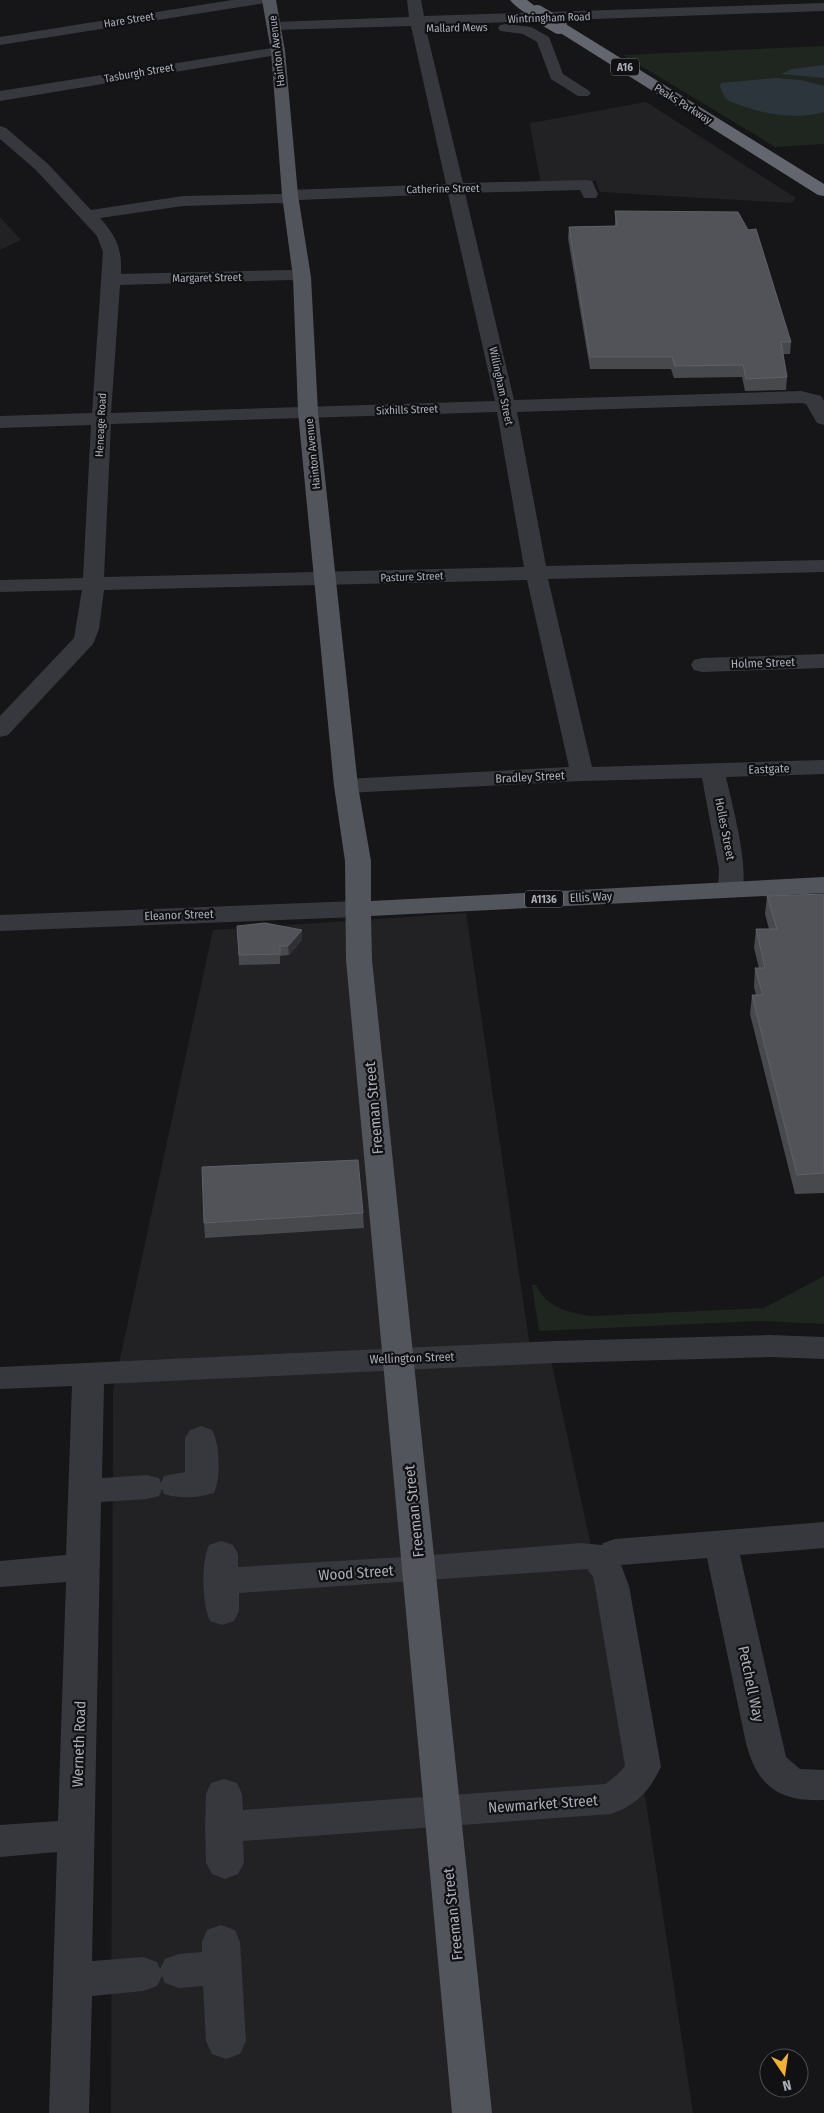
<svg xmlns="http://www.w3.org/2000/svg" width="824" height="2113" viewBox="0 0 824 2113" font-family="'Fira Sans Condensed',sans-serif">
<rect width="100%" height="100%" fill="#161618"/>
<path fill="#222225" d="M 646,102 L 796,198 L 792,203 L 600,192 L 596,181 L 541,184 L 530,126 L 531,123 Z
M 0,217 L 21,240 L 0,250 Z
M 466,913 L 532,1361 L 551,1360 L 646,1802 L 693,2113 L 111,2113 L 113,1391 L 213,930 Z"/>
<path fill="#1e261f" d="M 824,46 L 824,144 L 775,147 L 623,55 Z
M 824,1276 L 824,1324 L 760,1321 L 539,1331 L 532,1285 L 536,1285 C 545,1307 571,1314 593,1316 L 764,1308 Z"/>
<path fill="#2c353c" d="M 824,65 L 824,78 L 781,74 L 792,69 Z
M 775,78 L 801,80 L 824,86 L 824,112 C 792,121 759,113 729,101 L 724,96 L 720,87 L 721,83 Z"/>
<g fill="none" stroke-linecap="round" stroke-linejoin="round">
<path fill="#37383d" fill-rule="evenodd" d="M 232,0 L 266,0 L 264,3 L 259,4 L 0,45 L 0,37 Z
M 407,0 L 421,0 L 424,16 L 824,3 L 824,11 L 425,25 L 463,183 L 586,180 L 592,181 L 598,194 L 596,198 L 584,198 L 580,190 L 465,193 L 514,400 L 801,391 L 821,396 L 824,401 L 824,425 L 817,423 L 806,404 L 801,403 L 517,412 L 546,566 L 824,560 L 824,572 L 548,579 L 592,767 L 824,760 L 824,774 L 726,777 C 731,800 752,876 740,893 L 731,896 L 722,893 L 718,888 L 719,869 L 702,778 L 582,781 L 346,793 L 337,791 L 334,786 L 337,781 L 346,779 L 569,767 L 527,580 L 104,590 L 99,629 L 93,644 L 8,735 L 0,737 L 0,716 L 74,638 L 82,590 L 0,592 L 0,580 L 83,578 L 91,425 L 0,428 L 0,416 L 92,413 L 103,252 L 97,236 L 36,170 L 0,139 L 0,126 L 6,128 L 48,164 L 91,210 L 183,196 L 283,194 L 290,190 L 446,184 L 411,26 L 274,30 L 269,29 L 267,26 L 269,23 L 274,22 L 409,17 ZM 448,194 L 495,401 L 111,413 L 120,285 L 290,280 L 302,282 L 308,281 L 311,277 L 308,273 L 290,270 L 121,274 C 122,249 117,237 100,218 L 183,206 L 279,203 L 291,205 L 297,204 L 299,200 ZM 497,412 L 524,567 L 104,577 L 111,424 Z
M 505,24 L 531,27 L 549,37 L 563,74 L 588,90 L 591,93 L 588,96 L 578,96 L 551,79 L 537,42 L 523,34 L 500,31 L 498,28 L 500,25 Z
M 278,47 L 283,48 L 285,51 L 283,54 L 0,101 L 0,91 Z
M 824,654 L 824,668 L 702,672 L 694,670 L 691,665 L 694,660 L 702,658 Z
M 357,901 L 366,904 L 370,909 L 366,914 L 357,917 L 0,931 L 0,915 Z
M 770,1335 L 824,1337 L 824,1359 L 770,1357 L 555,1363 L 104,1384 L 102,1478 L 147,1475 L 159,1478 L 161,1483 L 164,1476 L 185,1472 L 185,1438 L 190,1430 L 201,1426 L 212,1430 C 220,1443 221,1479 214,1493 C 197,1498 181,1499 164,1494 L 162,1489 L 159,1496 L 147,1499 L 101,1502 L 92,1961 L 143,1957 L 157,1962 L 160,1969 L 165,1959 L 179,1954 L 202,1952 L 202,1942 L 207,1930 L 221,1925 L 235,1930 L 240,1942 L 246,2041 L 240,2054 L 226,2059 L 212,2054 L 206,2041 L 203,1986 L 179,1988 L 165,1983 L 162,1976 L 157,1986 L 143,1991 L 92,1996 L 89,2113 L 49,2113 L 57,1852 L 0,1857 L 0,1825 L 58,1821 L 66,1582 L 0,1587 L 0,1561 L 66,1555 L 72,1386 L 0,1389 L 0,1367 L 555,1341 Z
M 824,1522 L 824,1548 L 740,1555 L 786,1757 L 800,1769 L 824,1770 L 824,1800 C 779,1802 757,1786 746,1743 L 707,1558 L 621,1565 L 629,1586 L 661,1767 C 649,1791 637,1805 611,1814 L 243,1841 L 244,1863 L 238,1874 L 225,1879 L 212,1874 L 206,1863 L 205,1827 L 206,1794 L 211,1783 L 224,1779 L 237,1783 L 242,1794 L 243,1810 L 605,1784 L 617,1775 L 625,1766 L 595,1586 L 593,1577 L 587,1569 L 239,1593 L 239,1611 L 234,1621 L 222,1625 L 210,1621 C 202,1605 201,1561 209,1545 L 221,1541 L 233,1545 L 238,1554 L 238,1567 L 420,1556 L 581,1543 L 602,1545 L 603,1543 L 615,1539 Z"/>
<path fill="#53555c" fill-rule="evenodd" d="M 262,0 L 276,0 L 285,51 L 298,195 L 311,277 L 318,412 L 358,786 L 371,861 L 371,901 L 824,877 L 824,893 L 371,916 L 372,960 L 492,2113 L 452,2113 L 346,960 L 345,861 L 334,786 L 298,412 L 293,277 L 282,195 L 271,51 Z"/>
<path fill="#63666e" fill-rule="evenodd" d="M 510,0 L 527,0 L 544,13 L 542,16 C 532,19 516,8 510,0 Z
M 559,22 L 564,23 L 824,184 L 824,196 L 818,195 L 554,29 L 552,26 L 554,23 Z"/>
<path stroke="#63666e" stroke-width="16" d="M 537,13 L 559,26"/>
</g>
<path fill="#47494d" d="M 615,211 L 791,342 L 790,354 L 783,354 L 787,377 L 786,390 L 745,391 L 742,377 L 674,378 L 671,369 L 590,369 L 568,238 L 569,227 L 615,226 Z
M 824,894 L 824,1193 L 795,1194 L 750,1014 L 752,995 L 756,995 L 754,987 L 755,968 L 759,968 L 754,948 L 756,929 L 769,929 L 765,914 L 767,896 Z
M 237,926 L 302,930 L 302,940 L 289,955 L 280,956 L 280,964 L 239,965 Z
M 363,1213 L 364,1228 L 205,1238 L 204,1223 Z"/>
<path fill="#2f3033" d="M 302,930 L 302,940 L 289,955 L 288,946 Z"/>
<path fill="#525359" stroke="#5f6168" d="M 615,211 L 738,212 L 748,230 L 756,229 L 791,342 L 781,342 L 787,377 L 746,379 L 743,365 L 675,366 L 672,357 L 590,357 L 569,227 L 617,226 Z
M 824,894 L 824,1173 L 797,1175 L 752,995 L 763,995 L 755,968 L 765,968 L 756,929 L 777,929 L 767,896 Z
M 265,923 L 302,930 L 288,946 L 280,946 L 280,954 L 239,955 L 237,926 Z
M 358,1160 L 363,1213 L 204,1223 L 202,1167 Z"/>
<g text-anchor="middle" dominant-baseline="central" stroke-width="4.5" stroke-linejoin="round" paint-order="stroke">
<g font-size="11" fill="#a8adb8" stroke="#111113">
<text transform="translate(549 18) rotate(-2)">Wintringham Road</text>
<text transform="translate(129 20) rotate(-9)">Hare Street</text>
<text transform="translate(457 28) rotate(-1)">Mallard Mews</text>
<text transform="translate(277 51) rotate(-97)">Hainton Avenue</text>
<text transform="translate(139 73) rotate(-10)">Tasburgh Street</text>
<text transform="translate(683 104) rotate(32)">Peaks Parkway</text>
<text transform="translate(443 189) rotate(-1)">Catherine Street</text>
<text transform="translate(207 278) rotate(-1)">Margaret Street</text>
<text transform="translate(501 386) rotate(78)">Willingham Street</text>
<text transform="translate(407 410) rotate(-2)">Sixhills Street</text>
<text transform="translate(101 425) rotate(-87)">Heneage Road</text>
<text transform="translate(313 454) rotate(-96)">Hainton Avenue</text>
<text transform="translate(412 577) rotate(-2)">Pasture Street</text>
</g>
<g fill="#111113" stroke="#7b7e86" stroke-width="1">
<rect x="611" y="58.5" width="28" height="17" rx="4"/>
<rect x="525" y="890.5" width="38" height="17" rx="4"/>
</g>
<g font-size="11" font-weight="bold" fill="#a8adb8">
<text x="625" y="67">A16</text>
<text x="544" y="899">A1136</text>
</g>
<g font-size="12" fill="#a8adb8" stroke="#111113">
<text transform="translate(763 663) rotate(-2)">Holme Street</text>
<text transform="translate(769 769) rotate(-2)">Eastgate</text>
<text transform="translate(530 777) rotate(-3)">Bradley Street</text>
<text transform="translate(725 829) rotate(79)">Holles Street</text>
<text transform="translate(591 897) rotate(-3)">Ellis Way</text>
<text transform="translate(179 915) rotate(-2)">Eleanor Street</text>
<text transform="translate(412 1358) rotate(-2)">Wellington Street</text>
</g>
<g font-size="15" fill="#a8adb8" stroke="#111113">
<text transform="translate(374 1108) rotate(-95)">Freeman Street</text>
<text transform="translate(414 1511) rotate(-96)">Freeman Street</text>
<text transform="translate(356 1573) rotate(-4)">Wood Street</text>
<text transform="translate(751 1684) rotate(78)">Petchell Way</text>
<text transform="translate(79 1744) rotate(-88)">Werneth Road</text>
<text transform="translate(543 1804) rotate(-4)">Newmarket Street</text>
<text transform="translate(453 1914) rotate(-96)">Freeman Street</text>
</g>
</g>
<g transform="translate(784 2073) rotate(167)"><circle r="24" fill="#111113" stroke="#4d4f55"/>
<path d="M0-4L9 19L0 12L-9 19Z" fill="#f2b134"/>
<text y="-8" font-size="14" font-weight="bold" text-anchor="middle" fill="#a8adb8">N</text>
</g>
</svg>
